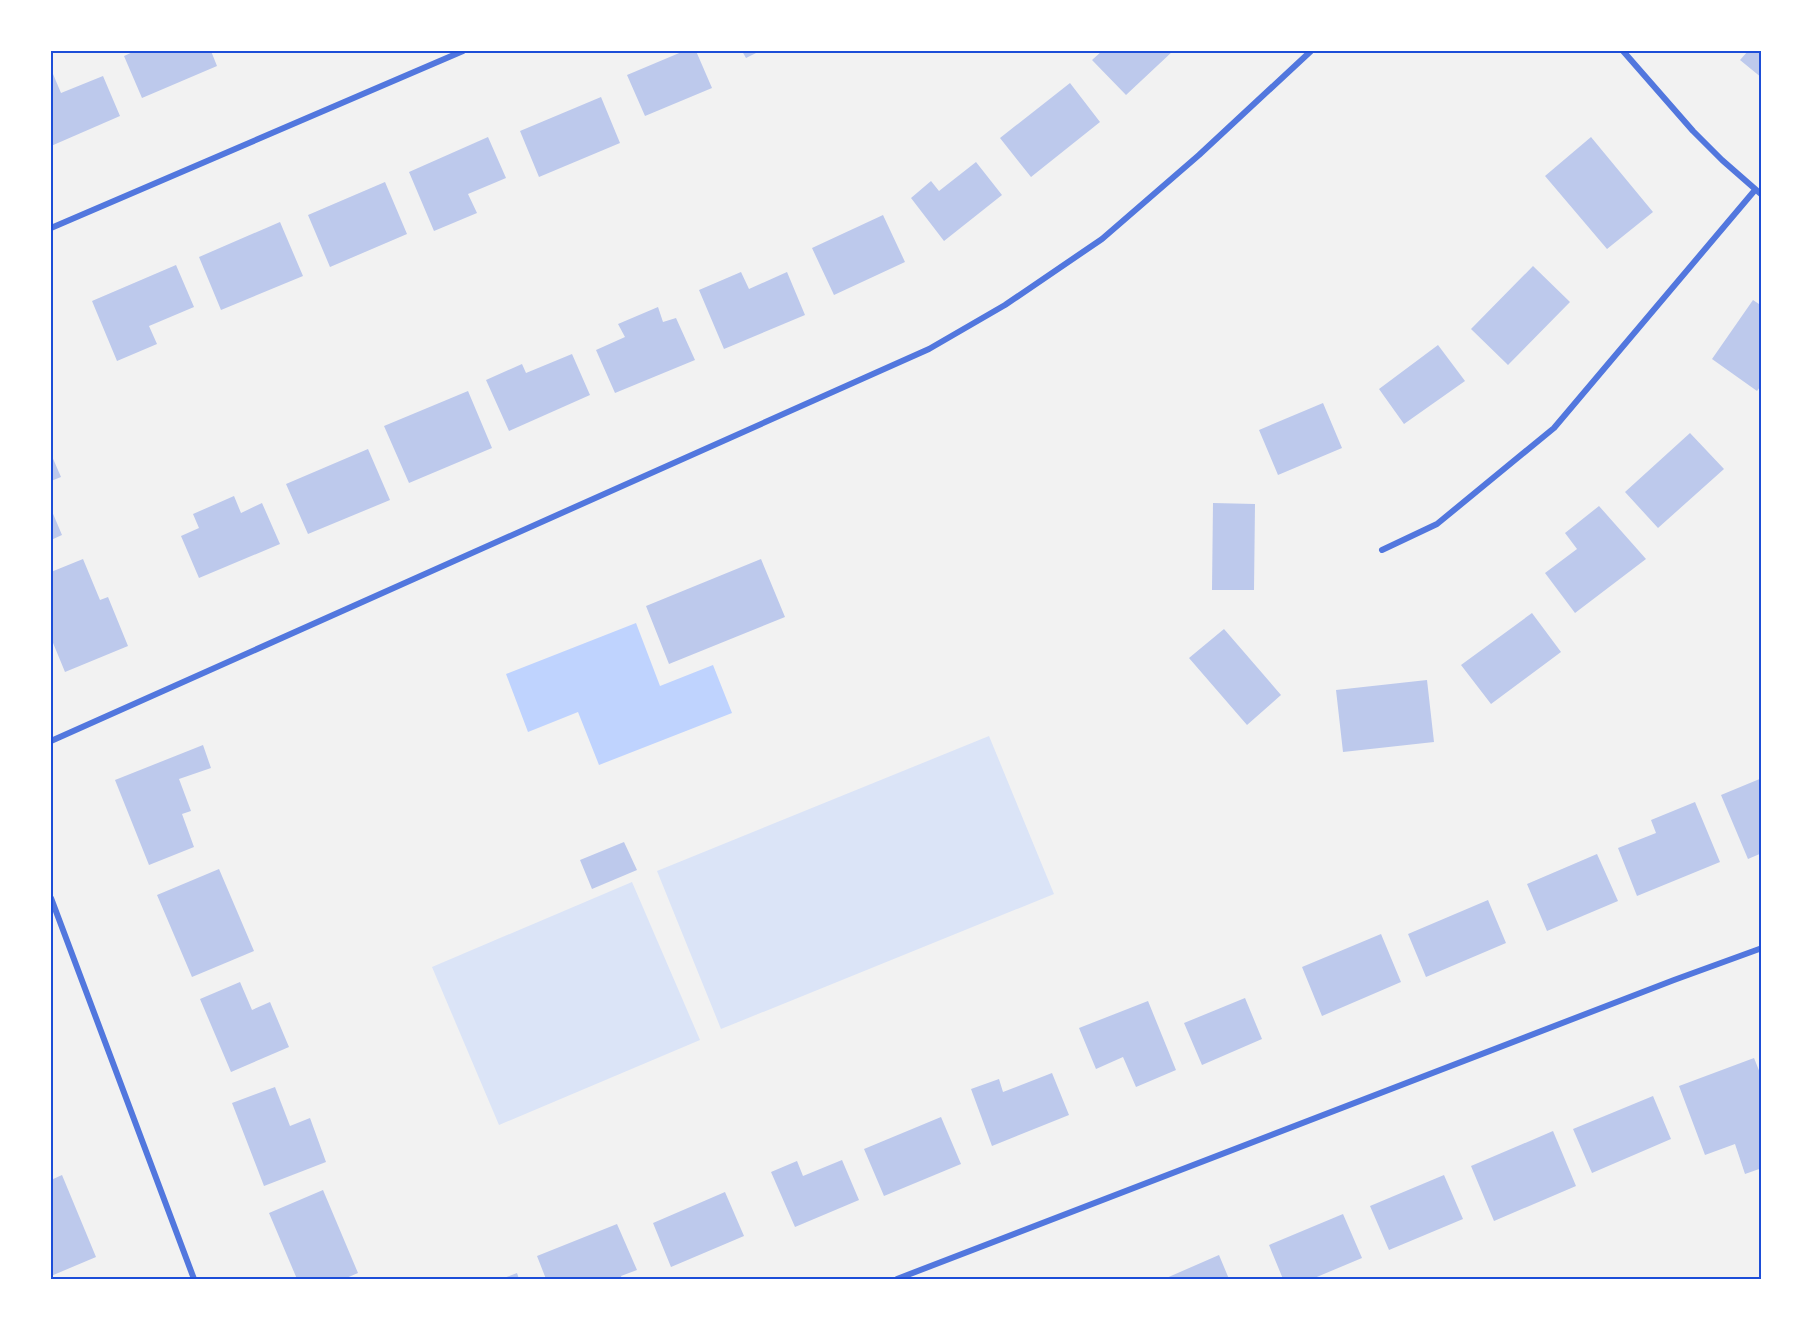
<svg xmlns="http://www.w3.org/2000/svg" width="1813" height="1330" viewBox="0 0 1813 1330" font-family="'Work Sans',sans-serif">
<rect width="100%" height="100%" fill="#f2f2f2"/>
<path fill="#dbe4f7" d="M 989,736 L 1054,894 L 721,1029 L 657,871 Z
M 632,882 L 700,1040 L 499,1125 L 432,967 Z"/>
<path fill="#bfd3fe" d="M 636,623 L 660,686 L 713,665 L 732,713 L 599,765 L 578,712 L 528,732 L 506,674 Z"/>
<path fill="#bdc9ec" d="M 135,51 L 211,51 L 217,66 L 142,98 L 124,56 Z
M 684,51 L 696,51 L 712,88 L 645,116 L 627,75 Z
M 742,51 L 760,51 L 746,58 Z
M 1102,51 L 1173,51 L 1126,95 L 1092,60 Z
M 1748,51 L 1762,51 L 1762,78 L 1740,60 Z
M 53,74 L 61,93 L 103,76 L 120,116 L 51,146 L 51,75 Z
M 1070,83 L 1100,122 L 1031,177 L 1000,138 Z
M 601,97 L 620,143 L 539,177 L 520,131 Z
M 488,137 L 506,178 L 468,194 L 477,213 L 434,231 L 409,172 Z
M 1591,137 L 1653,212 L 1607,249 L 1545,176 Z
M 976,162 L 1002,195 L 944,241 L 911,198 L 931,181 L 939,191 Z
M 385,182 L 407,234 L 330,267 L 308,215 Z
M 883,215 L 905,262 L 834,295 L 812,248 Z
M 280,222 L 303,276 L 221,310 L 199,257 Z
M 176,265 L 194,307 L 149,326 L 157,344 L 117,361 L 92,301 Z
M 1533,266 L 1570,302 L 1508,365 L 1471,329 Z
M 741,272 L 749,289 L 787,272 L 805,315 L 724,349 L 699,290 Z
M 1753,300 L 1762,306 L 1762,384 L 1757,391 L 1712,359 Z
M 658,307 L 663,322 L 676,318 L 695,360 L 615,393 L 596,350 L 625,337 L 618,324 Z
M 1438,345 L 1465,381 L 1404,424 L 1379,389 Z
M 572,354 L 590,395 L 509,431 L 486,380 L 522,364 L 526,373 Z
M 468,391 L 492,448 L 409,483 L 384,426 Z
M 1323,403 L 1342,448 L 1278,475 L 1259,430 Z
M 1690,433 L 1724,469 L 1658,528 L 1625,492 Z
M 368,449 L 390,500 L 308,534 L 286,484 Z
M 51,454 L 61,477 L 51,481 Z
M 234,496 L 241,513 L 262,503 L 280,544 L 199,578 L 181,536 L 199,528 L 193,514 Z
M 1213,503 L 1255,504 L 1254,590 L 1212,590 Z
M 1599,506 L 1646,559 L 1575,613 L 1545,573 L 1577,549 L 1565,533 Z
M 51,509 L 62,535 L 51,540 Z
M 83,559 L 100,600 L 108,597 L 128,646 L 65,672 L 51,638 L 51,572 Z
M 761,559 L 785,617 L 669,664 L 646,606 Z
M 1532,613 L 1561,652 L 1491,704 L 1461,665 Z
M 1224,629 L 1281,695 L 1247,725 L 1189,658 Z
M 1427,680 L 1434,742 L 1343,752 L 1336,690 Z
M 203,745 L 211,768 L 179,779 L 191,811 L 182,814 L 194,847 L 149,865 L 115,780 Z
M 1762,778 L 1762,853 L 1748,859 L 1721,795 Z
M 1695,802 L 1720,862 L 1637,896 L 1618,848 L 1656,833 L 1651,820 Z
M 624,842 L 637,870 L 592,889 L 580,860 Z
M 1597,854 L 1618,901 L 1547,931 L 1527,884 Z
M 219,869 L 254,951 L 192,977 L 157,895 Z
M 1488,900 L 1506,943 L 1426,977 L 1408,934 Z
M 1381,934 L 1401,982 L 1322,1016 L 1302,967 Z
M 240,982 L 252,1010 L 270,1002 L 289,1047 L 231,1072 L 200,999 Z
M 1245,998 L 1262,1039 L 1202,1065 L 1184,1023 Z
M 1148,1001 L 1176,1070 L 1136,1087 L 1123,1057 L 1096,1069 L 1079,1028 Z
M 1754,1058 L 1762,1078 L 1762,1168 L 1745,1174 L 1735,1144 L 1705,1155 L 1679,1086 Z
M 1052,1073 L 1069,1115 L 992,1146 L 971,1089 L 999,1079 L 1003,1092 Z
M 275,1087 L 290,1126 L 310,1118 L 326,1162 L 264,1186 L 232,1103 Z
M 1653,1096 L 1671,1139 L 1592,1173 L 1573,1129 Z
M 941,1117 L 961,1164 L 884,1196 L 864,1149 Z
M 1553,1131 L 1576,1186 L 1494,1221 L 1471,1166 Z
M 842,1160 L 859,1200 L 795,1227 L 771,1172 L 797,1161 L 803,1176 Z
M 62,1175 L 96,1257 L 51,1276 L 51,1180 Z
M 1444,1175 L 1463,1219 L 1389,1250 L 1370,1206 Z
M 323,1190 L 358,1273 L 344,1279 L 297,1279 L 269,1213 Z
M 725,1192 L 744,1236 L 671,1267 L 653,1223 Z
M 1343,1214 L 1362,1258 L 1312,1279 L 1283,1279 L 1269,1245 Z
M 617,1224 L 637,1270 L 621,1276 L 622,1279 L 546,1279 L 537,1256 Z
M 1219,1255 L 1229,1279 L 1164,1279 Z
M 517,1273 L 519,1279 L 501,1279 Z"/>
<g fill="none" stroke-linecap="round" stroke-linejoin="round">
<path stroke="#5277de" stroke-width="6" d="M 1623,51 L 1693,131 L 1722,160 L 1762,195
M 51,228 L 463,51
M 1382,550 L 1437,524 L 1554,428 L 1755,190
M 51,741 L 929,349 L 1005,305 L 1102,239 L 1199,155 L 1311,51
M 51,898 L 194,1279
M 897,1279 L 1674,980 L 1762,948"/>
</g>
<rect width="1813" height="1330" fill="none" stroke="#ffffff" stroke-width="105"/>
<rect x="52" y="52" width="1708" height="1226" fill="none" stroke="#1d4ed8" stroke-width="2"/>
</svg>
